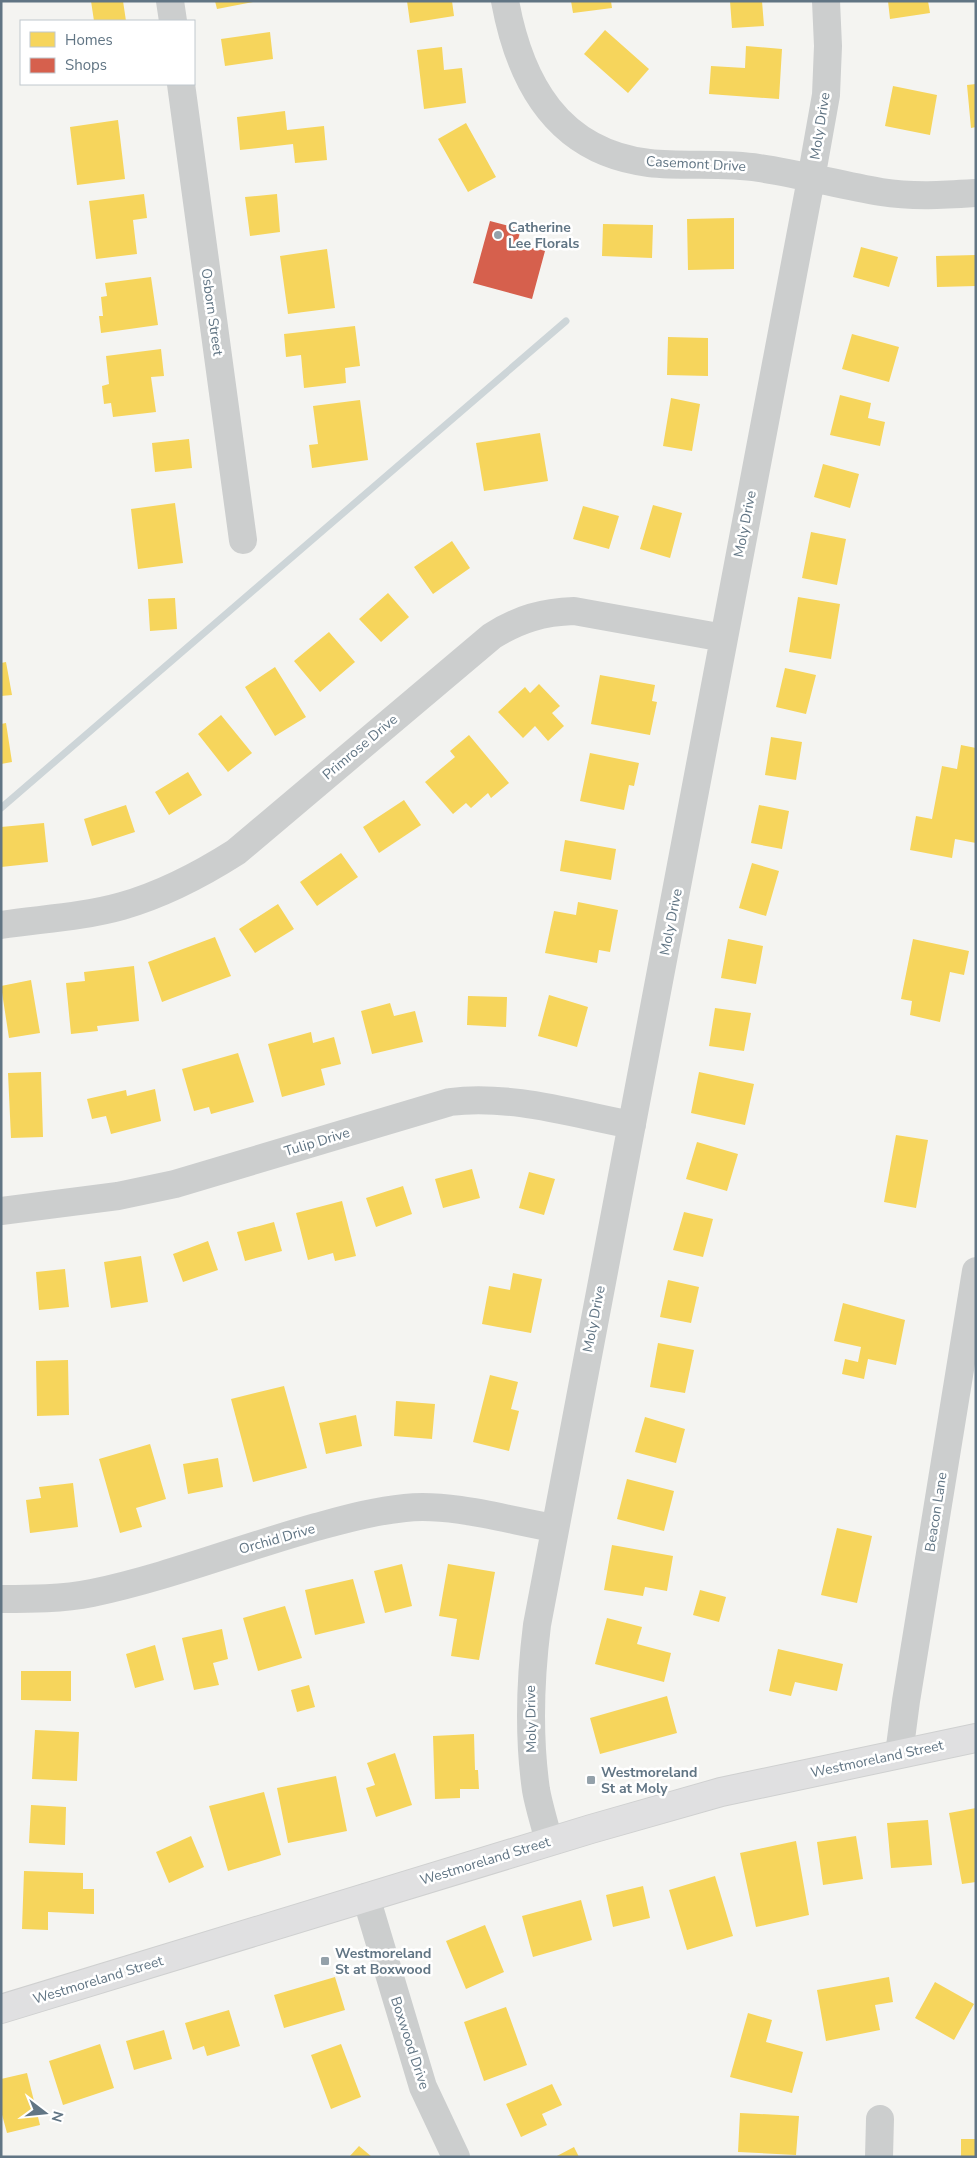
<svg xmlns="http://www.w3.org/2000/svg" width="977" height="2158" viewBox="0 0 977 2158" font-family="'Nunito Sans',sans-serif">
<rect width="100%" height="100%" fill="#f4f4f1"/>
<path fill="#f6d55c" d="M 91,1 L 123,1 L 126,21 L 94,21 Z
M 215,1 L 253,1 L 253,2 L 217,9 Z
M 407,1 L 452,1 L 454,16 L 410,23 Z
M 571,1 L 611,1 L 612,8 L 573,13 Z
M 730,1 L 762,1 L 764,26 L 732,28 Z
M 888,1 L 928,1 L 930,13 L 890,19 Z
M 605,30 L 649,69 L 628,93 L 584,54 Z
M 270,32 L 273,59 L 225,66 L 221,39 Z
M 746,46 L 782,49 L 779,99 L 709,94 L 711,66 L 745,68 Z
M 442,47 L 444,70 L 462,68 L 466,103 L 424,109 L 417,50 Z
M 976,84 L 976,127 L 971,128 L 967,85 Z
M 893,86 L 937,95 L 930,135 L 885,126 Z
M 285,111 L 287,130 L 324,126 L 327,160 L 295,163 L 293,144 L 240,150 L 237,117 Z
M 118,120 L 125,179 L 77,185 L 70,127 Z
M 466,123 L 496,177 L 468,192 L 438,139 Z
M 144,194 L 147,218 L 133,220 L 137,254 L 96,259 L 89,201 Z
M 277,194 L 280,232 L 250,236 L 245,197 Z
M 734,218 L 734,269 L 688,270 L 687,219 Z
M 603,224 L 653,225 L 652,258 L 602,256 Z
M 861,247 L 898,257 L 889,287 L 853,277 Z
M 327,249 L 335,308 L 288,314 L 280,256 Z
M 976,255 L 976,286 L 937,287 L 936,256 Z
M 151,277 L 158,325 L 101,333 L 99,316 L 103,316 L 101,297 L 107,296 L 105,283 Z
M 355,326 L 360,366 L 345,368 L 346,383 L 304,388 L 301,355 L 286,357 L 284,334 Z
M 852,334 L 899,347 L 889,382 L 842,369 Z
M 668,337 L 708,338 L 708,376 L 667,375 Z
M 161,349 L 164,376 L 151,377 L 156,412 L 113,417 L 111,403 L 104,404 L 102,386 L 109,384 L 106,356 Z
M 840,395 L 871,403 L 868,418 L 885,422 L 880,446 L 830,435 Z
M 671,398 L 700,404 L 692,451 L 663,446 Z
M 360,400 L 368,460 L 312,468 L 309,445 L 318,444 L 313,406 Z
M 540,433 L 548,481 L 484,491 L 476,443 Z
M 189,439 L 192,468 L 155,472 L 152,443 Z
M 823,464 L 859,474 L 850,508 L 814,497 Z
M 175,503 L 183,563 L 138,569 L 131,509 Z
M 653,505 L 682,513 L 670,558 L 640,549 Z
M 583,506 L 619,516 L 609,549 L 573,539 Z
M 811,532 L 846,539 L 837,585 L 802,578 Z
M 452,541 L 470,568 L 433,594 L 414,567 Z
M 388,593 L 409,617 L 381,642 L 359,619 Z
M 798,597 L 840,604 L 831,659 L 789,652 Z
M 175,598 L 177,629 L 150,631 L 148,599 Z
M 329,632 L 355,662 L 320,692 L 294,661 Z
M 6,662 L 12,695 L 1,696 L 1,663 Z
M 275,667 L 306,717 L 275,736 L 245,687 Z
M 785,668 L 816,675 L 806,714 L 776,707 Z
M 600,675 L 655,685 L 652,701 L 657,702 L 650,735 L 591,724 Z
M 539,684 L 560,706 L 552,713 L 564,726 L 548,741 L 535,726 L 523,738 L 498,712 L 525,687 L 530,693 Z
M 221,715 L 252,753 L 228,772 L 198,734 Z
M 6,723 L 12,762 L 1,764 L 1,724 Z
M 469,735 L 509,783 L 491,798 L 488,793 L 471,808 L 466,803 L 453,814 L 425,782 L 455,757 L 450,751 Z
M 771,737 L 802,742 L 796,780 L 765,775 Z
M 961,745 L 976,748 L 976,843 L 955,839 L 952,858 L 910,850 L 916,816 L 932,819 L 942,766 L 957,769 Z
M 590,753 L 639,763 L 634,786 L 629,785 L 624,810 L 580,801 Z
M 188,772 L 202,795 L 169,815 L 155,792 Z
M 404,800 L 421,825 L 379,853 L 363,827 Z
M 126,805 L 135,832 L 92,846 L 84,819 Z
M 759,805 L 789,811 L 782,849 L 751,843 Z
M 44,823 L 48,862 L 1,867 L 1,827 Z
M 565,840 L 616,849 L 611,880 L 560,871 Z
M 341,853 L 358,877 L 317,906 L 300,882 Z
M 752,863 L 779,871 L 766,916 L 739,908 Z
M 578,902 L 618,910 L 610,952 L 599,950 L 597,963 L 545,953 L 554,911 L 576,915 Z
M 278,904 L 294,929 L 255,953 L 239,929 Z
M 215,937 L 231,976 L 162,1002 L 148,962 Z
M 728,939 L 763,946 L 756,984 L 721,978 Z
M 913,939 L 969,951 L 964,975 L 950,972 L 940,1022 L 910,1015 L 912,1001 L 901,999 Z
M 134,966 L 139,1021 L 97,1026 L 98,1031 L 71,1034 L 66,983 L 85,981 L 84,972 Z
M 31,980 L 40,1033 L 9,1038 L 1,986 Z
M 549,995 L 588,1007 L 577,1047 L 538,1036 Z
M 468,996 L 507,997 L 506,1027 L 467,1025 Z
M 390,1003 L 394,1016 L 415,1011 L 423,1042 L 372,1054 L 361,1011 Z
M 715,1008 L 751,1013 L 744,1051 L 709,1046 Z
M 311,1032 L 313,1043 L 334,1037 L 341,1064 L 321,1069 L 325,1085 L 282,1097 L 268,1044 Z
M 238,1053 L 254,1102 L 211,1114 L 209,1107 L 194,1111 L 182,1069 Z
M 41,1072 L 43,1137 L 11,1138 L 8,1073 Z
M 699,1072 L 754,1084 L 745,1125 L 691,1113 Z
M 155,1089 L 161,1121 L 111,1134 L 106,1116 L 92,1119 L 87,1099 L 126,1090 L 127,1096 Z
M 896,1135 L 928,1140 L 916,1208 L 884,1202 Z
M 697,1142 L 738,1154 L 727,1191 L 686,1179 Z
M 472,1169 L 480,1198 L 443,1208 L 435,1179 Z
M 529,1172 L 555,1179 L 544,1215 L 519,1208 Z
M 403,1186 L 412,1214 L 376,1227 L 366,1198 Z
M 342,1201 L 356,1256 L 335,1261 L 333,1253 L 308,1260 L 296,1213 Z
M 684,1212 L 713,1219 L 703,1257 L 673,1250 Z
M 274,1222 L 282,1251 L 245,1261 L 237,1232 Z
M 208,1241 L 218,1270 L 183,1282 L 173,1254 Z
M 141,1256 L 148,1302 L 111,1308 L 104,1262 Z
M 65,1269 L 69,1307 L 39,1310 L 36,1272 Z
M 513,1273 L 542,1279 L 531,1333 L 482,1324 L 489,1286 L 510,1290 Z
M 668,1280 L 699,1287 L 691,1323 L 660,1317 Z
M 843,1303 L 905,1320 L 896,1365 L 868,1359 L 864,1379 L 842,1374 L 845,1359 L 858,1362 L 861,1347 L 834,1341 Z
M 658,1343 L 694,1350 L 685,1393 L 650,1387 Z
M 68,1360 L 69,1415 L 37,1416 L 36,1361 Z
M 490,1375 L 518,1382 L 511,1409 L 519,1411 L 509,1451 L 473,1442 Z
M 284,1386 L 307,1468 L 253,1482 L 231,1399 Z
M 396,1401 L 435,1404 L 432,1439 L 394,1436 Z
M 356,1415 L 362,1446 L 326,1454 L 319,1423 Z
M 645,1417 L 685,1429 L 676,1463 L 635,1452 Z
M 150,1444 L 166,1499 L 136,1508 L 142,1527 L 120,1533 L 99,1459 Z
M 218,1458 L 223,1487 L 188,1494 L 183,1464 Z
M 627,1479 L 674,1491 L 664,1531 L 617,1519 Z
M 73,1483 L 78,1527 L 30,1533 L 26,1500 L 41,1498 L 39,1487 Z
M 837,1528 L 872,1536 L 857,1603 L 821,1595 Z
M 612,1545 L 673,1556 L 667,1591 L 645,1587 L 643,1596 L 604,1590 Z
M 402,1564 L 412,1606 L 385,1613 L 374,1571 Z
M 448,1564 L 495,1572 L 479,1660 L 451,1656 L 457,1619 L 439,1616 Z
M 353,1579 L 365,1623 L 315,1635 L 305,1590 Z
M 700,1590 L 726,1597 L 719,1622 L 693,1615 Z
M 285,1606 L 302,1658 L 258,1671 L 243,1618 Z
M 607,1618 L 642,1627 L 637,1644 L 671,1653 L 664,1682 L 595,1664 Z
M 222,1629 L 228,1659 L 213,1663 L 219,1685 L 194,1690 L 182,1638 Z
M 155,1645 L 164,1680 L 135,1688 L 126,1654 Z
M 778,1649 L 843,1664 L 837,1691 L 795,1682 L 791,1696 L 769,1691 Z
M 21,1671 L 71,1671 L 71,1701 L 21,1700 Z
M 309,1685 L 315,1707 L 297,1712 L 291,1690 Z
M 667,1696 L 677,1733 L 600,1754 L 590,1718 Z
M 35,1730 L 79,1732 L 77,1781 L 32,1779 Z
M 474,1734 L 475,1770 L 478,1770 L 479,1789 L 460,1789 L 460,1798 L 435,1799 L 433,1736 Z
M 395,1753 L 412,1805 L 376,1817 L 366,1788 L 375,1785 L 367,1763 Z
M 336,1776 L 347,1831 L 288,1843 L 277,1788 Z
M 264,1792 L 281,1855 L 228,1871 L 209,1806 Z
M 31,1805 L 66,1807 L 65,1845 L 29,1843 Z
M 976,1808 L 976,1882 L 962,1884 L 949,1813 Z
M 928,1820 L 932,1865 L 891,1868 L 887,1823 Z
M 191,1836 L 204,1867 L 169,1883 L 156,1852 Z
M 856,1836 L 863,1879 L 823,1885 L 817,1842 Z
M 796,1841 L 809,1915 L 756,1927 L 740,1853 Z
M 24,1871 L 83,1873 L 83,1889 L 94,1889 L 94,1914 L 48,1912 L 48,1930 L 22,1929 Z
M 715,1876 L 733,1936 L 687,1950 L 669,1890 Z
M 643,1886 L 650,1918 L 613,1927 L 606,1895 Z
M 581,1900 L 592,1940 L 533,1957 L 522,1916 Z
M 485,1925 L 504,1972 L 466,1989 L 446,1941 Z
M 335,1977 L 345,2010 L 284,2028 L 274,1995 Z
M 889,1977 L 893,2002 L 875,2005 L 880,2030 L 826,2041 L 817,1990 Z
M 935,1982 L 974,2004 L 954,2040 L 915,2018 Z
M 506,2007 L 527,2065 L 484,2081 L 464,2022 Z
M 229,2010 L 240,2046 L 207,2056 L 204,2046 L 193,2050 L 185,2023 Z
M 748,2013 L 772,2020 L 766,2042 L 803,2052 L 792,2093 L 730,2077 Z
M 164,2030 L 172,2059 L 134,2070 L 126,2041 Z
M 100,2044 L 114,2088 L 63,2105 L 49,2061 Z
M 341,2044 L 361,2097 L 331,2109 L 311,2055 Z
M 27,2073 L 40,2125 L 7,2133 L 1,2111 L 1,2079 Z
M 552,2084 L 562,2105 L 542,2114 L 547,2125 L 521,2137 L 506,2104 Z
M 740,2113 L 799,2116 L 796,2155 L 738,2152 Z
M 961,2139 L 976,2139 L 976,2157 L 961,2157 Z
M 359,2146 L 372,2157 L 349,2157 Z
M 574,2147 L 579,2157 L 555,2157 Z"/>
<path fill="#d6604d" d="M 490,221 L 521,229 L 517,243 L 545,251 L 532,299 L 473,283 Z"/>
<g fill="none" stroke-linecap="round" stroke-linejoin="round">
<path stroke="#cdd5d8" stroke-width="7" d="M 1,808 L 566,321"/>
<defs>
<path id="major" d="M 1,2009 L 591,1829 L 721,1792 L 976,1738"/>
</defs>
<use href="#major" stroke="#cfd0d0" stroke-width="30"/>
<path stroke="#cccece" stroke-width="28" d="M 170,1 L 173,21
M 505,1 C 520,83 558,152 649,163 C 686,167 722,162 759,168 C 800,174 840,185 881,192 C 913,197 944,195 976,193
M 181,84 L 243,540
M 1,925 C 41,919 83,917 122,906 C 164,894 200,875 236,852 L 492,636 C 519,619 543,612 574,611 L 724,638
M 1,1211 L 118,1196 L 175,1184 L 450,1102 C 509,1094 574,1114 632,1125
M 1,1599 C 31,1599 62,1599 92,1593 C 168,1577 241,1548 316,1527 C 346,1519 374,1511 405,1508 C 451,1503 508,1520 554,1528
M 899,1754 L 906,1701 L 976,1271
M 549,1842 C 545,1825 539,1807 536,1790 C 528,1734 530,1681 537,1625 L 811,179 L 826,95 L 828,46 L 826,1
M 366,1897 L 423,2087 L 456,2157
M 879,2157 L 880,2119"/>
<use href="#major" stroke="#e0e0e1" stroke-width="28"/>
</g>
<g fill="#94a1aa" stroke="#fff" stroke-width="2">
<circle cx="498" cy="235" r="5"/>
<rect x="586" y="1775" width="10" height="10" rx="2.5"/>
<rect x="320" y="1956" width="10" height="10" rx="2.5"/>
</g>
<g text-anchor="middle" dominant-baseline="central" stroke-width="5" stroke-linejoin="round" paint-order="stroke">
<g font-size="14" fill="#617584" stroke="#fff">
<text transform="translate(820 126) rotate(-81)">Moly Drive</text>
<text transform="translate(696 164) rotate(3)">Casemont Drive</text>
<text transform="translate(212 312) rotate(82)">Osborn Street</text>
<text transform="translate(745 524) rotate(-79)">Moly Drive</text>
<text transform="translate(360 747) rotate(-40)">Primrose Drive</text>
<text transform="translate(671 922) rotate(-79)">Moly Drive</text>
<text transform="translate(317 1142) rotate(-17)">Tulip Drive</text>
<text transform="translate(594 1319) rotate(-79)">Moly Drive</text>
<text transform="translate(936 1512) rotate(-81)">Beacon Lane</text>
<text transform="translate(277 1539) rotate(-16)">Orchid Drive</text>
<text transform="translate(531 1719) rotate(-91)">Moly Drive</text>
<text transform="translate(877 1759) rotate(-12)">Westmoreland Street</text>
<text transform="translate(485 1861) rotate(-17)">Westmoreland Street</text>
<text transform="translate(98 1980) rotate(-17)">Westmoreland Street</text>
<text transform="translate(410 2043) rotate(72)">Boxwood Drive</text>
</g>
<g font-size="14" font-weight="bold" fill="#617584" stroke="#fff" text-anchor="start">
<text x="508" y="227">Catherine<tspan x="508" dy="16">Lee Florals</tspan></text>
<text x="601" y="1772">Westmoreland<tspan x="601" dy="16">St at Moly</tspan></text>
<text x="335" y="1953">Westmoreland<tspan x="335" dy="16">St at Boxwood</tspan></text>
</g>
</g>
<rect width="977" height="2158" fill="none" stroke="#617584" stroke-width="5"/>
<rect x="20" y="20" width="175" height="65" fill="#ffffff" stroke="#c0c8ce"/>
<rect x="30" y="32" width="25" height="15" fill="#f6d55c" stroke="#c0c8ce"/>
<text x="65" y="45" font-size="15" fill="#617584">Homes</text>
<rect x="30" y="58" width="25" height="15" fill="#d6604d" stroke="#c0c8ce"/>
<text x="65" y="70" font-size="15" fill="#617584">Shops</text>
<g transform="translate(45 2113) rotate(106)" stroke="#ffffff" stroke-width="4" paint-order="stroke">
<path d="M0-4L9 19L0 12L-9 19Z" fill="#617584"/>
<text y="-8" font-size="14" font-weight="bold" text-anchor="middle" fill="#617584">N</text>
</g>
</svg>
